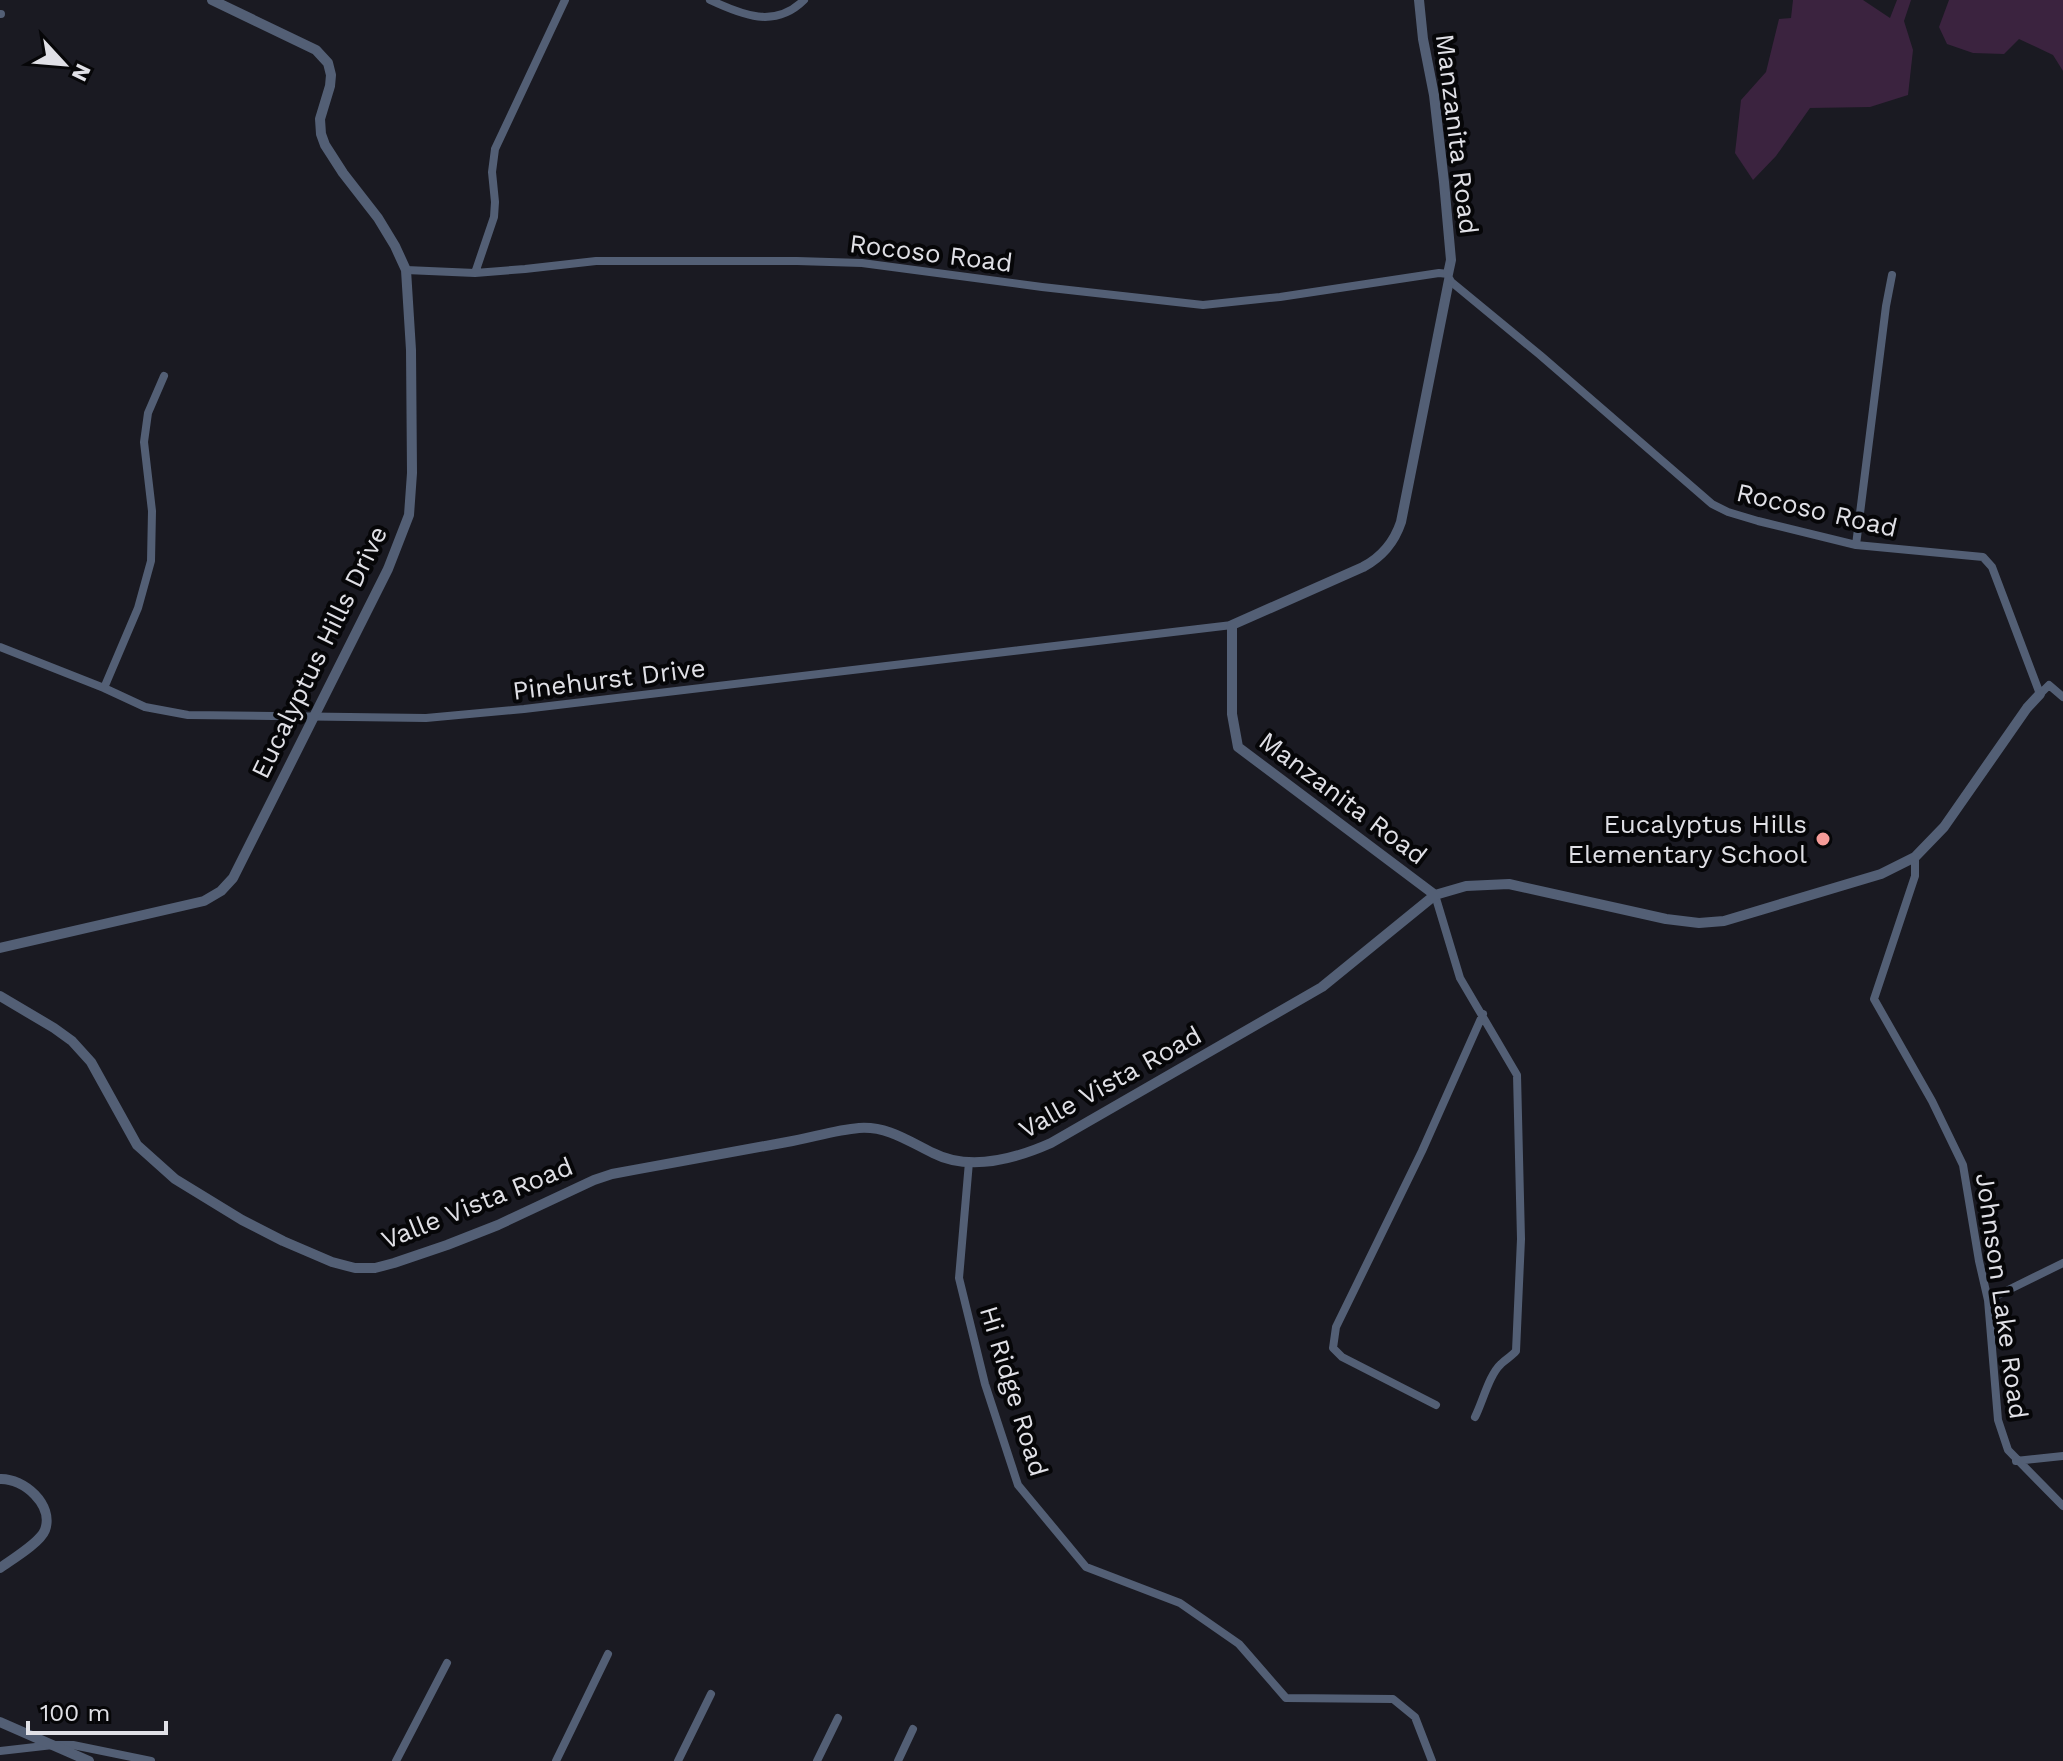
<svg xmlns="http://www.w3.org/2000/svg" width="2063" height="1761" viewBox="0 0 2063 1761" font-family="'Work Sans',sans-serif">
<rect width="100%" height="100%" fill="#1a1a22"/>
<path fill="#3b233f" d="M 1793,0 L 1863,0 L 1890,18 L 1897,0 L 1911,0 L 1904,21 L 1913,50 L 1908,95 L 1870,107 L 1810,108 L 1776,156 L 1753,180 L 1735,153 L 1741,100 L 1766,72 L 1779,19 L 1791,18 Z
M 1949,0 L 2063,0 L 2063,71 L 2053,55 L 2019,39 L 2004,54 L 1973,53 L 1947,44 L 1939,27 Z"/>
<g fill="none" stroke-linecap="round" stroke-linejoin="round">
<path stroke="#535f75" stroke-width="8" d="M 710,0 C 742,15 775,29 804,0
M 0,14 L 1,14
M 406,270 L 475,273 L 525,269 L 596,261 L 797,261 L 862,263 L 1042,287 L 1203,305 L 1280,297 L 1439,273 L 1448,274 L 1449,280 L 1540,355 L 1712,504 L 1728,512 L 1758,521 L 1856,545 L 1983,557 L 1992,567 L 2040,694 L 2049,685 L 2063,697
M 475,273 L 494,217 L 495,202 L 492,172 L 495,149 L 565,0
M 1856,545 L 1886,306 L 1892,275
M 0,647 L 104,688 L 145,707 L 188,715 L 426,718 L 524,709 L 1232,625
M 104,688 L 138,608 L 151,561 L 152,511 L 144,442 L 148,413 L 164,376
M 1915,857 L 1915,876 L 1874,999 L 1932,1101 L 1963,1165 L 1979,1261 L 1988,1300 L 1998,1420 L 2008,1450 L 2063,1506
M 1435,895 L 1460,978 L 1517,1075 L 1521,1239 L 1516,1351 C 1512,1356 1506,1359 1501,1364 C 1489,1375 1483,1401 1475,1417
M 969,1162 L 959,1278 L 985,1384 L 1018,1485 L 1086,1567 L 1180,1603 L 1239,1644 L 1286,1698 L 1393,1699 L 1415,1717 L 1432,1761
M 1988,1300 L 2063,1263
M 1436,1405 L 1342,1357 L 1333,1348 L 1336,1327 L 1422,1151 L 1483,1014
M 2016,1461 L 2063,1456
M 0,1751 L 53,1745 L 73,1745 L 151,1761
M 396,1761 L 447,1663
M 556,1761 L 608,1654
M 678,1761 L 711,1694
M 817,1761 L 838,1718
M 898,1761 L 913,1729"/>
<path stroke="#535f75" stroke-width="10" d="M 1419,0 L 1423,39 L 1434,95 L 1444,182 L 1451,260 L 1448,274
M 1435,895 L 1238,747 L 1232,714 L 1232,625 L 1363,567 C 1382,557 1394,543 1401,522 L 1449,280
M 0,948 L 204,901 L 221,891 L 233,878 L 388,569 L 409,515 L 412,473 L 411,350 L 406,270 L 395,246 L 378,218 L 343,173 L 325,145 L 321,134 L 320,119 L 330,86 L 331,75 L 328,63 L 316,50 L 212,0
M 0,996 L 54,1028 L 72,1041 L 91,1062 L 137,1145 L 175,1179 L 242,1220 L 283,1241 L 332,1262 L 355,1268 L 375,1268 L 394,1263 L 447,1245 L 498,1225 L 594,1180 L 612,1174 C 670,1163 728,1153 787,1142 C 811,1138 835,1130 859,1128 C 888,1126 908,1141 933,1153 C 970,1172 1015,1159 1051,1143 L 1322,987 L 1435,895 L 1466,886 L 1509,884 L 1666,919 L 1699,923 L 1724,921 L 1881,874 L 1915,857 L 1944,827 L 2027,708 L 2040,694
M 0,1479 C 24,1478 54,1505 45,1530 C 40,1543 11,1560 0,1568
M 0,1722 L 89,1761"/>
</g>
<circle fill="#f59b98" stroke="#060608" stroke-width="3" cx="1823" cy="839" r="8"/>
<g text-anchor="middle" dominant-baseline="central" stroke-width="8" stroke-linejoin="round" paint-order="stroke">
<g font-size="26" fill="#e0e0e6" stroke="#060608">
<text transform="translate(1457 134) rotate(83)">Manzanita Road</text>
<text transform="translate(931 253) rotate(7)">Rocoso Road</text>
<text transform="translate(1817 510) rotate(13)">Rocoso Road</text>
<text transform="translate(319 652) rotate(-64)">Eucalyptus Hills Drive</text>
<text transform="translate(609 679) rotate(-7)">Pinehurst Drive</text>
<text transform="translate(1343 798) rotate(37)">Manzanita Road</text>
<text transform="translate(1110 1082) rotate(-29)">Valle Vista Road</text>
<text transform="translate(477 1203) rotate(-22)">Valle Vista Road</text>
<text transform="translate(2002 1296) rotate(82)">Johnson Lake Road</text>
<text transform="translate(1014 1391) rotate(73)">Hi Ridge Road</text>
</g>
<g font-size="26" fill="#e0e0e6" stroke="#060608" text-anchor="end">
<text x="1807" y="824">Eucalyptus Hills<tspan x="1807" dy="30">Elementary School</tspan></text>
</g>
</g>
<g transform="translate(64 64) rotate(116)" stroke="#060608" stroke-width="6" paint-order="stroke">
<path d="M0-6L14 30L0 20L-14 30Z" fill="#e0e0e6"/>
<text y="-12" font-size="22" font-weight="bold" text-anchor="middle" fill="#e0e0e6">N</text>
</g>
<path d="M28 1721v12h138v-12" fill="none" stroke="#e0e0e6" stroke-width="4"/>
<text x="40" y="1721" font-size="24" fill="#e0e0e6" stroke="#060608" stroke-width="6" paint-order="stroke">100 m</text>
</svg>
